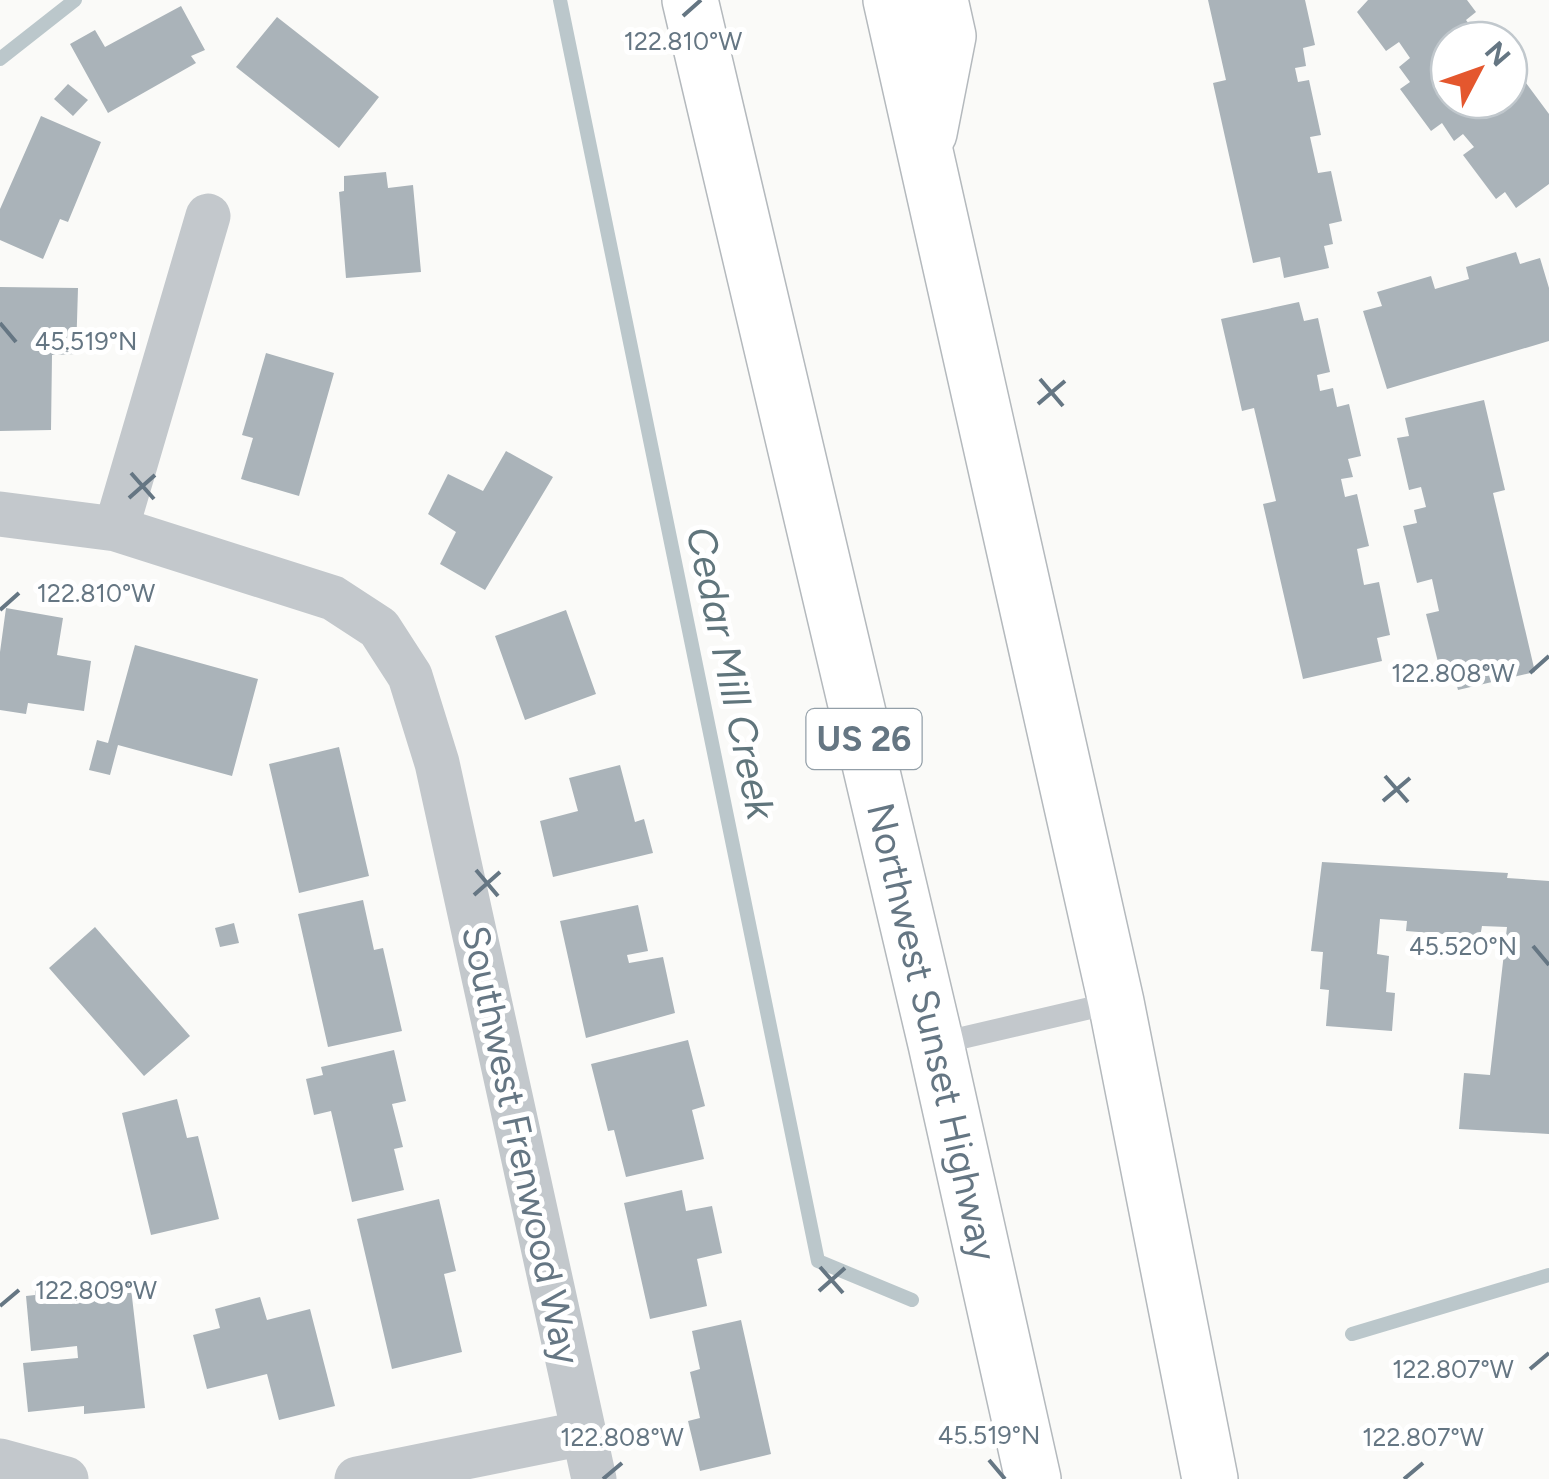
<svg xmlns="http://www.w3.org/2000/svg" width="1549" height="1479" viewBox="0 0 1549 1479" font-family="Figtree,sans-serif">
<rect width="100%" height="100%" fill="#fafaf8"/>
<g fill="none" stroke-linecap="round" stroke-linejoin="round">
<path stroke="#bbc7cb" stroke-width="14" d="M 560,0 L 818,1261 L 912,1300
M 0,59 L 75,0
M 1352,1334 L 1549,1275"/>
</g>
<path fill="#aab3b9" d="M 1208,0 L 1305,0 L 1315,45 L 1303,48 L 1306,66 L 1295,68 L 1298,82 L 1309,80 L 1321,135 L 1310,137 L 1318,173 L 1331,171 L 1342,221 L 1329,224 L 1333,244 L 1324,246 L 1329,268 L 1284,278 L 1280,257 L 1253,263 L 1213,83 L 1226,80 Z
M 1368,0 L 1467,0 L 1476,12 L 1466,20 L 1481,40 L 1449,40 L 1449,100 L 1509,100 L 1509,78 L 1517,89 L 1526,83 L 1549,114 L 1549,184 L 1516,208 L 1505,192 L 1496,199 L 1463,155 L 1474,147 L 1463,134 L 1454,141 L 1442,123 L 1431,131 L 1400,89 L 1410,82 L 1399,67 L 1410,58 L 1399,42 L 1386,51 L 1357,12 Z
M 181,6 L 205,50 L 191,56 L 196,63 L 108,113 L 70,44 L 95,30 L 105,47 Z
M 277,17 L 379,97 L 339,148 L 236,67 Z
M 68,84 L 88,100 L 73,116 L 54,99 Z
M 41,116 L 101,142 L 68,222 L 60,219 L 43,259 L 0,240 L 0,209 Z
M 386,172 L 388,188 L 413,185 L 421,272 L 346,278 L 339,192 L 344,191 L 344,176 Z
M 1516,252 L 1520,264 L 1540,258 L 1549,288 L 1549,341 L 1387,389 L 1363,311 L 1382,306 L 1377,292 L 1431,276 L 1435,289 L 1469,279 L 1466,267 Z
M 0,287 L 78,288 L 76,354 L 52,355 L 51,430 L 0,431 Z
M 1299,302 L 1304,321 L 1318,318 L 1330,372 L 1317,375 L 1320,391 L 1333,388 L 1337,407 L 1349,404 L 1361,456 L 1348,459 L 1353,477 L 1341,479 L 1345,497 L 1357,494 L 1369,546 L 1357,549 L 1364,585 L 1379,582 L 1390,635 L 1377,638 L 1382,661 L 1303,679 L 1263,504 L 1276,501 L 1254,408 L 1242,411 L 1221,319 Z
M 266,353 L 334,373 L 299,496 L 241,479 L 253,438 L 242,435 Z
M 1484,400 L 1505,490 L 1493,493 L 1535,672 L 1458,690 L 1451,663 L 1439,666 L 1426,614 L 1439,611 L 1432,579 L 1417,583 L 1403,526 L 1417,523 L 1414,510 L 1426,507 L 1421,487 L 1409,490 L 1397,438 L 1409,436 L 1405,418 Z
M 506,451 L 553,477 L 485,590 L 440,564 L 456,532 L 428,514 L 448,474 L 483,491 Z
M 6,608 L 63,618 L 57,655 L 91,661 L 84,711 L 28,703 L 26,714 L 0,710 L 0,652 Z
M 566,610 L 596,694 L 525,720 L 495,636 Z
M 135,645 L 258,679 L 232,776 L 118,745 L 110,775 L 89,770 L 97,740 L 108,743 Z
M 339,747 L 369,876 L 299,893 L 269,764 Z
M 620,765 L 635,822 L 644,819 L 653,853 L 553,877 L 540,821 L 578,811 L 569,778 Z
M 1322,862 L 1508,873 L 1507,878 L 1549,881 L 1549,1134 L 1459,1129 L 1464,1073 L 1490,1075 L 1507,927 L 1482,926 L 1480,937 L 1406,931 L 1407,921 L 1380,919 L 1377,954 L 1389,956 L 1386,992 L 1395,993 L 1392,1031 L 1326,1026 L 1329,990 L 1320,989 L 1323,952 L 1311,951 Z
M 363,900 L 374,950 L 383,948 L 402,1031 L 328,1047 L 298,914 Z
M 638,905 L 648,951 L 627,955 L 629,963 L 663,957 L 675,1013 L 586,1038 L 560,921 Z
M 234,923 L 239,943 L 220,947 L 215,928 Z
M 95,927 L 190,1036 L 144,1076 L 49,968 Z
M 688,1040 L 705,1106 L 692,1110 L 704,1159 L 626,1177 L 614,1130 L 608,1131 L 591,1064 Z
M 394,1050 L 406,1101 L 392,1104 L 403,1147 L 394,1149 L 404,1190 L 352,1202 L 331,1111 L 314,1115 L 306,1079 L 323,1075 L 321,1067 Z
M 177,1099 L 187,1138 L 198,1136 L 219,1219 L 151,1235 L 122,1113 Z
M 682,1190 L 686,1211 L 712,1206 L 722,1253 L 697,1259 L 707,1306 L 650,1319 L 624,1203 Z
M 439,1199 L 456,1271 L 444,1274 L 462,1352 L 392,1369 L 357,1219 Z
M 130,1280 L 145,1408 L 84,1414 L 84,1406 L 28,1412 L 23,1363 L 78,1358 L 77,1346 L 31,1351 L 26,1296 L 35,1295 L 35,1289 Z
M 260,1297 L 267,1320 L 310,1309 L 335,1406 L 279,1420 L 267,1374 L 207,1389 L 193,1335 L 220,1328 L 215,1309 Z
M 741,1320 L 771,1454 L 700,1471 L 688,1421 L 700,1418 L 690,1372 L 700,1369 L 692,1331 Z"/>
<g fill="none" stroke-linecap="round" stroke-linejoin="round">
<defs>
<g id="motorway">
<path id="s1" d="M 690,0 L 936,1044 L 1033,1479"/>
<path d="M 891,0 L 1116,1002 L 1210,1479"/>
<path d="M 929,133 L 948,36 L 940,0"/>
</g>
</defs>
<use href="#motorway" stroke="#b4b9bd" stroke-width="58"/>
<path stroke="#c3c8cc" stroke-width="22" d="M 936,1044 L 1116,1002"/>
<path stroke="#c3c8cc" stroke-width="45" d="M 0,514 L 116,529 L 333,598 L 379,628 L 410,676 L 437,763 L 594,1479
M 116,529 L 208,216
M 0,1461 L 66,1479
M 357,1479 L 584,1433"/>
<use href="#motorway" stroke="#fff" stroke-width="55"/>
</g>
<path fill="none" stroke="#657683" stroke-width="4" d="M 683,16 L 701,0M 0,323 L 16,342M 1040,379 L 1063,406M 1038,404 L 1065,381M 131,473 L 154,499M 129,498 L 155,475M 0,610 L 19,593M 1530,673 L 1549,656M 1385,776 L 1408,802M 1383,801 L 1410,778M 476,870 L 498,896M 474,895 L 500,872M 1533,946 L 1549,965M 820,1267 L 843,1293M 819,1291 L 845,1268M 0,1306 L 19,1290M 1530,1369 L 1549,1353M 989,1460 L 1005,1479M 603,1479 L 622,1463M 1404,1479 L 1423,1463"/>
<g text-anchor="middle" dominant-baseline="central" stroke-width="10" stroke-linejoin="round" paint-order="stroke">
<rect fill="#fff" stroke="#939fa8" stroke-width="2.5" x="806.5" y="709" width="115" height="60" rx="8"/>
<g font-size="35" font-weight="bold" fill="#657683">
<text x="864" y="739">US 26</text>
</g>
<g font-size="38" fill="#657683" stroke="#fff">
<text stroke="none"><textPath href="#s1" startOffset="1060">Northwest Sunset Highway</textPath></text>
<text transform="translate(521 1145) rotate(78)">Southwest Frenwood Way</text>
</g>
<g font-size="40" font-style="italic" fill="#60757c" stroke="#fff">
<text transform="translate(731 673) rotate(78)">Cedar Mill Creek</text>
</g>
</g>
<g font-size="25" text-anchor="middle" fill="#657683" stroke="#fff" stroke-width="10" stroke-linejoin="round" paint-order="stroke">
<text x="683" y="50">122.810°W</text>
<text x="86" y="350">45.519°N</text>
<text x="96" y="602">122.810°W</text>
<text x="1453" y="682">122.808°W</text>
<text x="1463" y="955">45.520°N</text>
<text x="96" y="1299">122.809°W</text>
<text x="1453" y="1378">122.807°W</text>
<text x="989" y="1444">45.519°N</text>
<text x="622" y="1446">122.808°W</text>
<text x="1423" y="1446">122.807°W</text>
</g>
<g transform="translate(1479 70) rotate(49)"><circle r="48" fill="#ffffff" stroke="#c1c8cd" stroke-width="2.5"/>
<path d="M0-8L18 38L0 25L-18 38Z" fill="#e4572e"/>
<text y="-15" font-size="28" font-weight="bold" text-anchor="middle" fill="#657683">N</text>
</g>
</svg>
